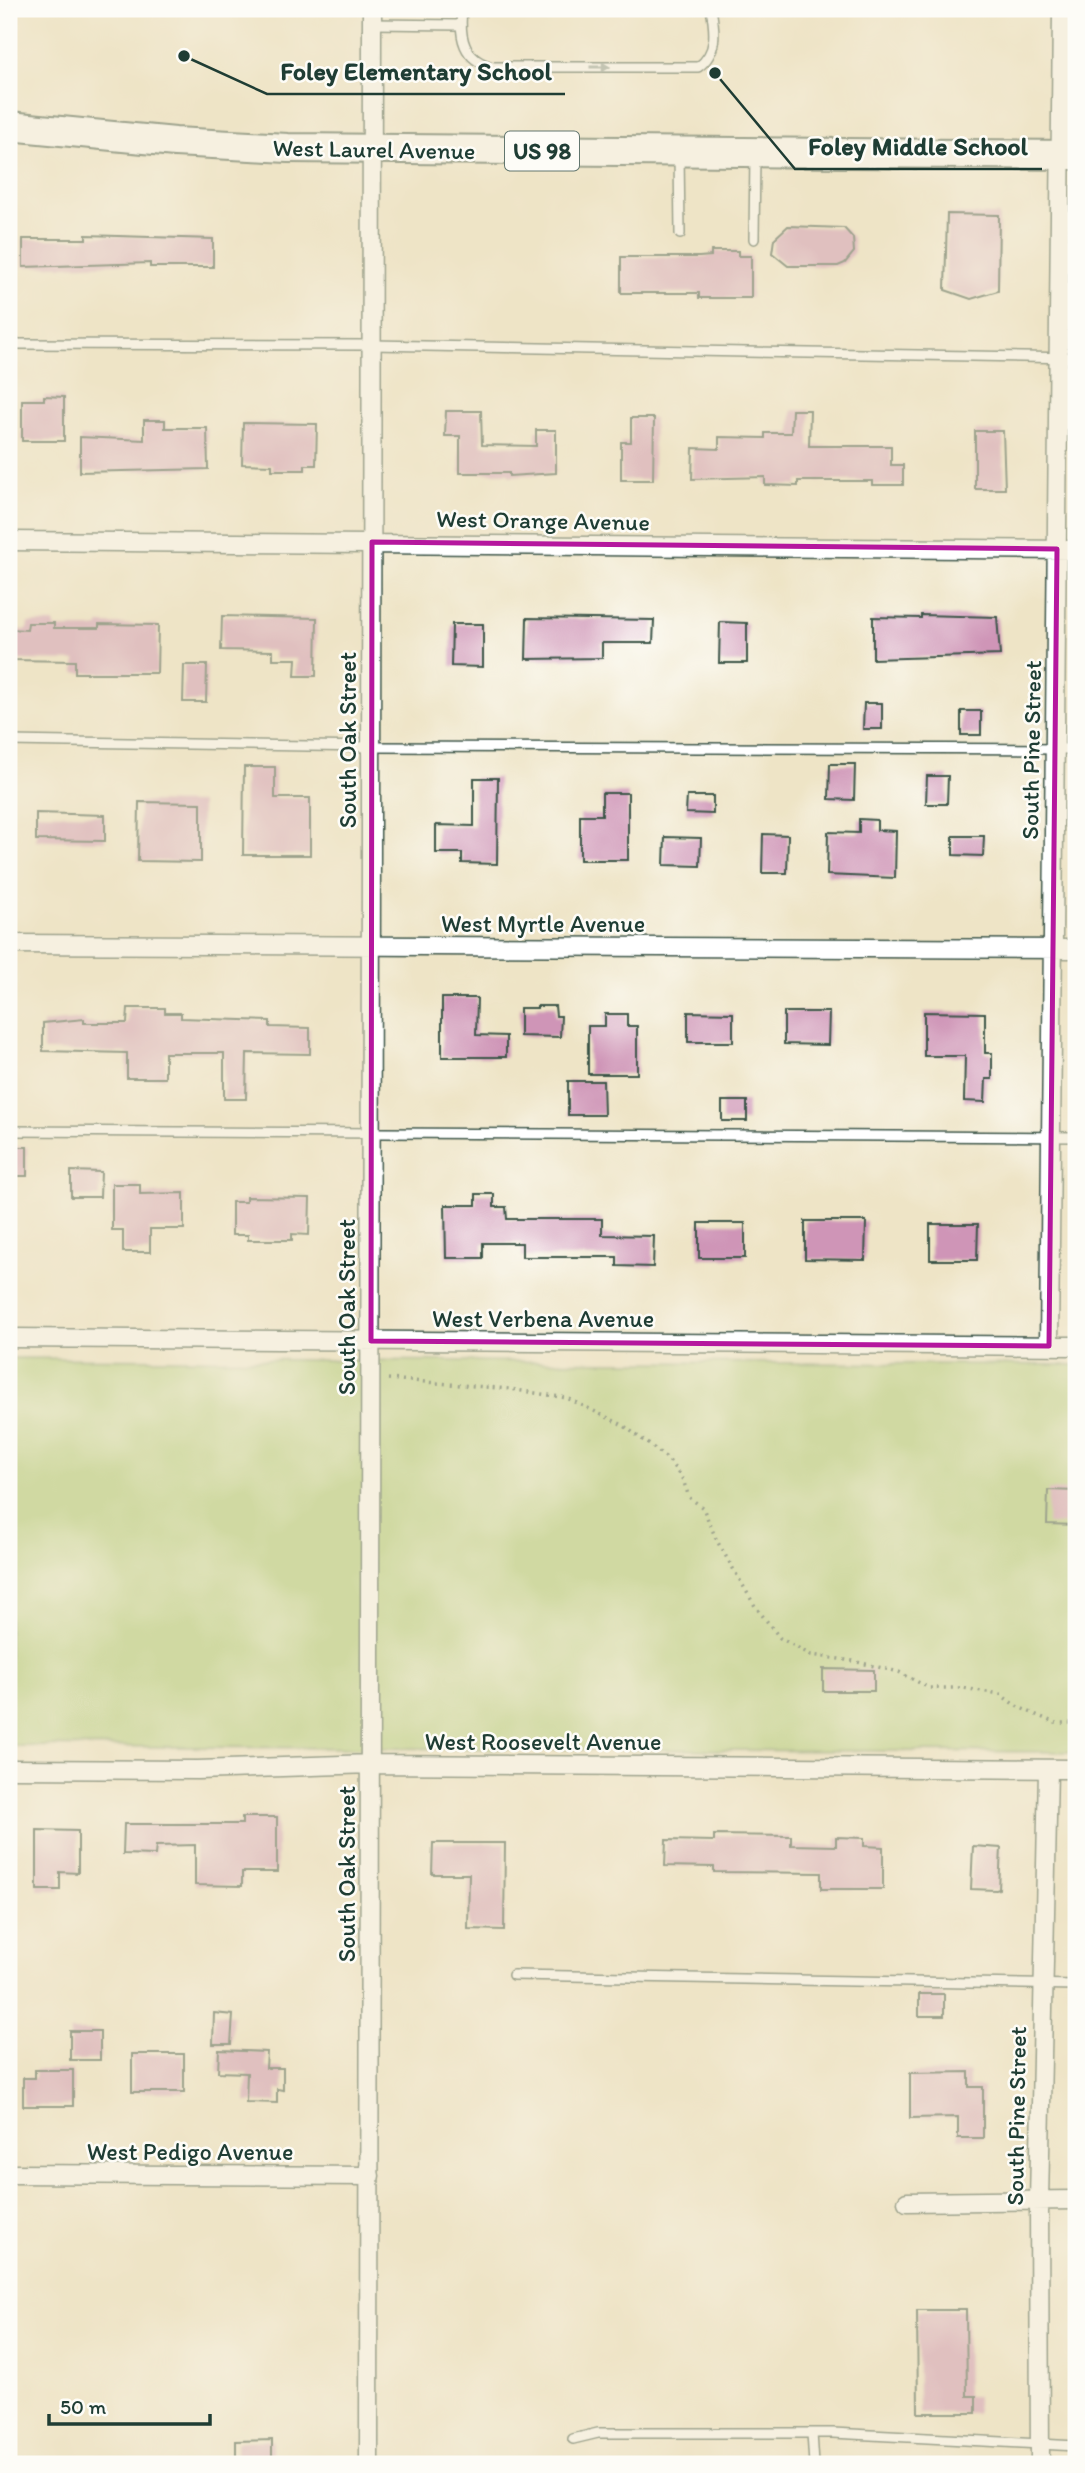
<svg xmlns="http://www.w3.org/2000/svg" width="1085" height="2473" viewBox="0 0 1085 2473" font-family="Itim,sans-serif">
<rect width="100%" height="100%" fill="#fdfcf7"/>
<filter id="ink" filterUnits="userSpaceOnUse"><feTurbulence type="fractalNoise" baseFrequency=".0143" numOctaves="2"/><feDisplacementMap in="SourceGraphic" scale="14" xChannelSelector="R" yChannelSelector="G"/><feConvolveMatrix kernelMatrix="1 2 1 2 8 2 1 2 1" color-interpolation-filters="sRGB"/></filter>
<filter id="wash" filterUnits="userSpaceOnUse"><feTurbulence type="fractalNoise" baseFrequency=".00686" numOctaves="4" result="noise"/><feDisplacementMap in="SourceGraphic" scale="28" xChannelSelector="R" yChannelSelector="G"/><feGaussianBlur stdDeviation="1.57" result="paint"/><feColorMatrix in="noise" values="0 0 0 0 0 0 0 0 0 0 0 0 0 0 0 0 0 1.4 0 .05"/><feComposite in="paint" operator="in"/></filter>
<g filter="url(#wash)">
<rect width="100%" height="100%" fill="#eee4c6"/>
<path fill="#aacc75" stroke="#648454" stroke-width="2" d="M 9,1358 L 1076,1365 L 1076,1752 L 9,1746 Z"/>
<g id="blocks">
<path fill="#cf95b7" d="M 947,214 L 999,215 L 998,291 L 971,299 L 945,290 Z
M 788,226 L 844,228 L 853,238 L 854,252 L 845,263 L 838,266 L 788,266 L 772,253 L 774,239 Z
M 86,235 L 213,239 L 213,267 L 150,267 L 150,263 L 23,267 L 23,239 L 86,239 Z
M 711,251 L 738,251 L 738,256 L 751,256 L 751,298 L 699,298 L 699,293 L 621,293 L 621,257 L 699,257 L 711,256 Z
M 44,396 L 64,397 L 64,441 L 22,441 L 22,400 L 44,400 Z
M 792,410 L 810,410 L 809,446 L 891,446 L 891,465 L 903,465 L 903,485 L 872,485 L 872,481 L 798,481 L 798,486 L 765,485 L 765,477 L 692,479 L 693,448 L 719,449 L 719,437 L 765,438 L 765,433 L 791,433 Z
M 446,411 L 481,411 L 482,445 L 536,446 L 536,430 L 556,430 L 556,473 L 509,476 L 509,473 L 460,473 L 460,436 L 445,436 Z
M 631,418 L 654,418 L 653,480 L 621,480 L 621,442 L 631,442 Z
M 144,420 L 165,420 L 165,428 L 207,428 L 208,469 L 80,472 L 80,437 L 144,440 Z
M 243,423 L 317,424 L 316,465 L 305,465 L 305,470 L 272,470 L 272,465 L 242,464 Z
M 975,431 L 1003,431 L 1005,489 L 975,489 Z
M 921,615 L 997,617 L 1000,655 L 873,659 L 873,617 L 921,618 Z
M 222,616 L 317,618 L 316,676 L 295,676 L 296,659 L 273,659 L 273,651 L 221,650 Z
M 527,618 L 654,620 L 653,643 L 602,643 L 602,658 L 526,659 Z
M 720,622 L 747,623 L 747,663 L 719,663 Z
M 28,623 L 54,623 L 54,628 L 99,628 L 99,624 L 158,625 L 157,673 L 75,673 L 75,661 L 9,660 L 9,629 L 27,630 Z
M 452,624 L 483,624 L 483,667 L 451,666 Z
M 184,665 L 207,665 L 206,702 L 183,702 Z
M 864,703 L 882,703 L 882,729 L 863,729 Z
M 961,711 L 981,711 L 981,735 L 961,735 Z
M 830,764 L 855,764 L 854,800 L 829,799 Z
M 244,767 L 275,767 L 275,798 L 310,798 L 310,855 L 243,855 Z
M 927,776 L 948,776 L 947,804 L 926,804 Z
M 474,778 L 498,778 L 497,864 L 462,863 L 462,853 L 436,853 L 436,825 L 474,826 Z
M 602,793 L 628,793 L 628,860 L 580,860 L 580,815 L 602,815 Z
M 687,796 L 713,796 L 713,814 L 686,813 Z
M 139,802 L 201,803 L 201,862 L 138,861 Z
M 36,813 L 105,815 L 105,841 L 36,840 Z
M 859,819 L 877,820 L 877,830 L 896,831 L 895,878 L 827,875 L 828,832 L 859,833 Z
M 763,834 L 788,835 L 787,873 L 762,873 Z
M 953,836 L 984,836 L 983,856 L 953,855 Z
M 665,837 L 701,838 L 700,866 L 664,865 Z
M 442,998 L 477,998 L 476,1035 L 506,1036 L 506,1057 L 442,1057 Z
M 537,1006 L 555,1006 L 556,1016 L 561,1016 L 560,1037 L 520,1036 L 520,1008 L 537,1008 Z
M 128,1008 L 165,1008 L 165,1013 L 181,1013 L 181,1018 L 270,1021 L 270,1027 L 310,1028 L 310,1054 L 247,1053 L 246,1099 L 224,1099 L 224,1053 L 165,1053 L 165,1078 L 127,1078 L 127,1053 L 43,1051 L 43,1023 L 84,1019 L 84,1023 L 127,1023 Z
M 688,1012 L 733,1013 L 733,1042 L 688,1042 Z
M 784,1012 L 829,1012 L 828,1045 L 784,1044 Z
M 924,1012 L 985,1013 L 985,1053 L 992,1053 L 992,1079 L 986,1079 L 985,1102 L 964,1101 L 965,1056 L 924,1056 Z
M 605,1014 L 627,1014 L 627,1026 L 637,1026 L 637,1074 L 588,1074 L 588,1026 L 605,1026 Z
M 568,1081 L 603,1081 L 604,1115 L 568,1115 Z
M 722,1101 L 747,1101 L 747,1121 L 722,1121 Z
M 9,1147 L 27,1147 L 27,1176 L 9,1176 Z
M 71,1171 L 101,1172 L 100,1197 L 71,1197 Z
M 112,1184 L 140,1184 L 140,1194 L 184,1193 L 184,1229 L 150,1229 L 150,1252 L 123,1252 L 123,1230 L 112,1230 Z
M 476,1194 L 494,1194 L 494,1207 L 506,1207 L 507,1219 L 602,1219 L 602,1235 L 654,1236 L 653,1267 L 617,1266 L 617,1257 L 522,1257 L 522,1243 L 483,1243 L 483,1258 L 446,1258 L 445,1205 L 476,1205 Z
M 246,1197 L 310,1198 L 309,1235 L 292,1234 L 292,1240 L 248,1240 L 248,1235 L 232,1235 L 232,1202 L 246,1202 Z
M 805,1221 L 866,1221 L 865,1260 L 805,1259 Z
M 699,1223 L 745,1223 L 745,1258 L 699,1258 Z
M 930,1224 L 978,1224 L 977,1260 L 930,1260 Z
M 1048,1490 L 1076,1491 L 1076,1525 L 1047,1524 Z
M 823,1669 L 874,1670 L 874,1691 L 823,1691 Z
M 242,1817 L 277,1817 L 277,1872 L 242,1872 L 242,1886 L 195,1885 L 195,1845 L 156,1846 L 155,1855 L 123,1854 L 124,1824 L 242,1824 Z
M 37,1830 L 78,1831 L 78,1873 L 60,1872 L 60,1890 L 37,1890 Z
M 714,1835 L 791,1836 L 791,1845 L 836,1846 L 836,1837 L 864,1838 L 864,1846 L 883,1847 L 883,1889 L 821,1889 L 821,1873 L 714,1872 L 714,1867 L 665,1866 L 666,1840 L 714,1841 Z
M 433,1843 L 505,1843 L 504,1930 L 468,1929 L 469,1874 L 432,1874 Z
M 973,1846 L 1001,1848 L 999,1889 L 996,1890 L 971,1889 Z
M 919,1994 L 944,1994 L 944,2016 L 919,2016 Z
M 214,2013 L 233,2015 L 231,2044 L 213,2044 Z
M 70,2031 L 100,2031 L 100,2060 L 70,2060 Z
M 219,2050 L 267,2052 L 266,2068 L 283,2068 L 283,2090 L 277,2089 L 277,2103 L 246,2102 L 247,2073 L 218,2072 Z
M 132,2054 L 184,2054 L 184,2092 L 132,2092 Z
M 35,2070 L 73,2070 L 73,2106 L 23,2106 L 23,2078 L 35,2078 Z
M 969,2072 L 969,2087 L 983,2087 L 983,2138 L 958,2138 L 958,2117 L 910,2118 L 910,2073 Z
M 917,2310 L 966,2310 L 967,2396 L 976,2396 L 976,2413 L 918,2413 Z
M 272,2440 L 272,2464 L 236,2464 L 236,2441 Z"/>
</g>
</g>
<g filter="url(#ink)">
<use href="#blocks" fill-opacity="0" stroke="#3e564a" stroke-width="2"/>
<g fill="none" stroke-linecap="round" stroke-linejoin="round">
<defs>
<path id="lane" d="M 462,9 C 459,37 463,60 493,67 L 698,67 C 718,53 715,30 711,9
M 372,24 L 460,25
M 679,154 L 680,234
M 754,239 L 755,155
M 9,344 L 372,345 L 1076,358
M 9,741 L 371,747 L 1076,749
M 9,1131 L 1076,1137
M 513,1975 L 1076,1985
M 812,2433 L 814,2464
M 573,2439 L 598,2433 L 833,2433 L 1076,2446"/>
<path id="street" d="M 9,541 L 1076,550
M 9,944 L 1076,949
M 9,1338 L 1076,1346
M 1049,1346 L 1062,9
M 9,1769 L 198,1770 L 371,1764 L 1076,1769
M 9,2174 L 370,2176
M 907,2202 L 1076,2200
M 369,2464 L 372,9
M 1040,2464 L 1039,2201 L 1048,1770"/>
<path id="primary" d="M 9,126 L 175,142 L 288,148 L 1076,155"/>
</defs>
<use href="#lane" stroke="#3e564a" stroke-width="12"/>
<use href="#street" stroke="#3e564a" stroke-width="21"/>
<use href="#primary" stroke="#3e564a" stroke-width="32"/>
<path stroke="#3e564a" stroke-width="3.5" stroke-dasharray="2 5" stroke-linecap="butt" d="M 388,1379 L 510,1389 L 567,1398 L 623,1425 L 668,1459 L 683,1480 L 689,1497 L 703,1508 L 717,1541 L 755,1606 L 780,1638 L 811,1655 L 853,1661 L 899,1672 L 929,1688 L 963,1688 L 1000,1694 L 1016,1706 L 1055,1723 L 1076,1723"/>
<use href="#lane" stroke="#fff" stroke-width="9"/>
<use href="#street" stroke="#fff" stroke-width="18"/>
<use href="#primary" stroke="#fff" stroke-width="28"/>
</g>
<defs><path id="oneway-solid" d="M-6-.8H1V-3.2L6.5 0L1 3.2V.8H-6Z" transform="scale(1.75)"/></defs>
<use fill="#8f9e9a" href="#oneway-solid" transform="translate(600 67)"/>
</g>
<path d="M0 0H1085V2473H0ZM 372,542 L 1057,549 L 1049,1346 L 371,1341 Z" fill="#eee4c6" fill-opacity=".55" fill-rule="evenodd"/>
<path fill="none" stroke="#b5179e" stroke-width="5" stroke-linejoin="round" d="M 372,542 L 1057,549 L 1049,1346 L 371,1341 Z"/>
<g text-anchor="middle" dominant-baseline="central" stroke-width="5" stroke-linejoin="round" paint-order="stroke">
<rect fill="#fdfcf7" stroke="#62766e" stroke-width="2" x="505" y="131.5" width="74" height="39" rx="5"/>
<g font-size="23" font-weight="bold" fill="#1f3d34">
<text x="542" y="151">US 98</text>
</g>
<g font-size="24" fill="#1f3d34" stroke="#fdfcf7">
<text transform="translate(374 149) rotate(1)">West Laurel Avenue</text>
<text transform="translate(543 520) rotate(1)">West Orange Avenue</text>
<text transform="translate(347 740) rotate(-90)">South Oak Street</text>
<text transform="translate(1031 750) rotate(-89)">South Pine Street</text>
<text x="543" y="923">West Myrtle Avenue</text>
<text transform="translate(346 1307) rotate(-90)">South Oak Street</text>
<text x="543" y="1318">West Verbena Avenue</text>
<text x="543" y="1741">West Roosevelt Avenue</text>
<text transform="translate(346 1874) rotate(-90)">South Oak Street</text>
<text transform="translate(1016 2116) rotate(-89)">South Pine Street</text>
<text x="190" y="2151">West Pedigo Avenue</text>
</g>
</g>
<path fill="none" stroke="#1f3d34" stroke-width="2.5" d="M184 56L267 94H565M715 73L795 169H1042"/>
<g fill="#1f3d34" stroke="#fdfcf7" stroke-width="2.5">
<circle cx="184" cy="56" r="7"/>
<circle cx="715" cy="73" r="7"/>
</g>
<g font-size="26" text-anchor="middle" font-weight="bold" fill="#1f3d34" stroke="#fdfcf7" stroke-width="5" stroke-linejoin="round" paint-order="stroke">
<text x="416" y="80">Foley Elementary School</text>
<text x="918" y="155">Foley Middle School</text>
</g>
<rect width="1085" height="2473" fill="none" stroke="#fdfcf7" stroke-width="35"/>
<path d="M49 2414v10h161v-10" fill="none" stroke="#1f3d34" stroke-width="3.5"/>
<text x="60" y="2414" font-size="21" fill="#1f3d34" stroke="#fdfcf7" stroke-width="5" paint-order="stroke">50 m</text>
</svg>
